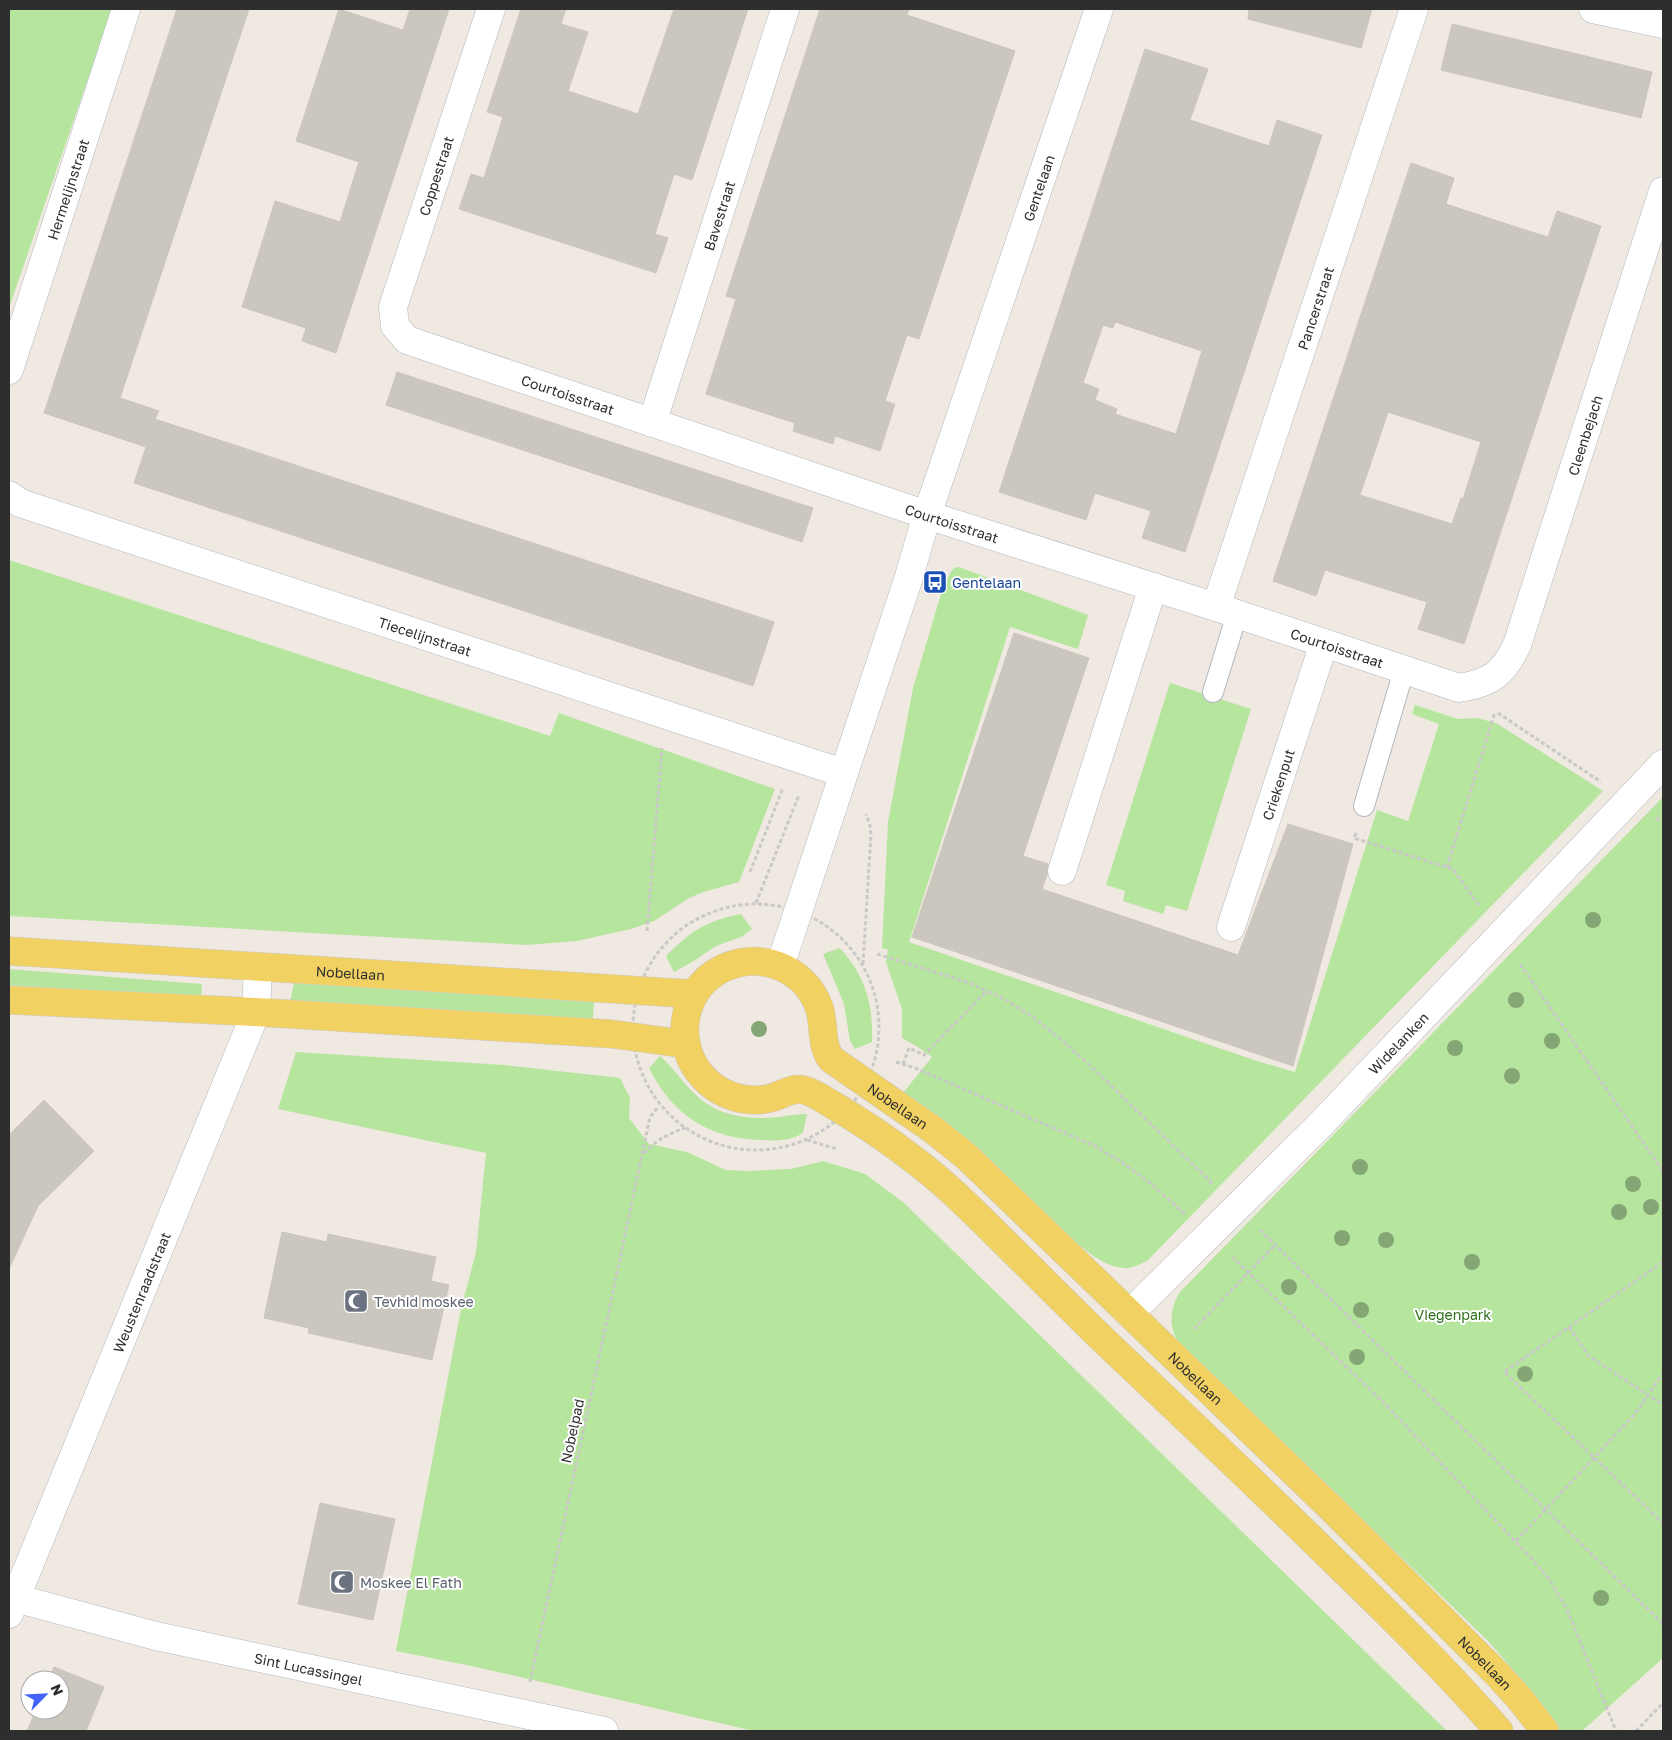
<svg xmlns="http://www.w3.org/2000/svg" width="1672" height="1740" viewBox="0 0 1672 1740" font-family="'Golos Text',sans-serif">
<rect width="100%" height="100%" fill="#efe9e1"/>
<path fill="#b6e59e" d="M 9,9 L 112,9 L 9,308 Z
M 9,560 L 550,736 L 559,713 L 775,789 L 739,882 L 703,892 L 689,898 L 654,921 L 631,929 L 577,941 L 526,945 L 9,916 Z
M 959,567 L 1088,615 L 1078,649 L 1010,627 L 909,942 L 1257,1061 L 1295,1072 L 1377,810 L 1408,821 L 1439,724 L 1412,714 L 1415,705 L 1458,719 L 1477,718 L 1496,723 L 1603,791 L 1147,1261 C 1140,1264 1131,1269 1124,1268 C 1103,1267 1085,1249 1069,1237 L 903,1093 L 932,1057 L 918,1047 L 902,1038 L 902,1009 L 886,962 L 888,950 L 882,948 L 888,822 L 913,688 L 941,594 L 950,573 L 954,568 Z
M 1170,683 L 1251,709 L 1187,911 L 1166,905 L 1163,914 L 1123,901 L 1125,891 L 1106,885 Z
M 1663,797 L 1663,1658 L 1582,1731 L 1559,1731 L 1527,1686 L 1489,1642 L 1177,1340 C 1168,1324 1171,1309 1179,1293 Z
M 741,914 L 752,929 L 741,937 L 716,946 L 692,962 L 674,972 L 666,956 C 691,931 706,921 741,914 Z
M 840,948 C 866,978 873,1002 872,1042 L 855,1049 L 850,1041 L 844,1004 L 823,954 Z
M 9,969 L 202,984 L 201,997 L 9,985 Z
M 294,983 L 594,1001 L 593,1019 L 290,1002 Z
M 296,1052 L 504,1065 L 620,1078 L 630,1098 L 629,1118 L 649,1144 L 687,1152 L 726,1170 L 748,1171 L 791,1169 L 823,1161 L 865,1174 L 903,1202 L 1447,1731 L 754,1731 L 476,1667 L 396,1651 L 461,1309 L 476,1252 L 486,1153 L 278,1109 Z
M 660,1056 C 673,1067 682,1082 694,1093 C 713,1113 738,1118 764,1118 C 779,1118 792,1114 807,1114 L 803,1133 C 790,1141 777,1141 762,1140 C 710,1139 672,1115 649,1068 Z"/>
<path fill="#cbc7bf" stroke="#cbc5ba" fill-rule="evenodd" d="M 177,9 L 249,9 L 120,398 L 159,411 L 155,419 L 774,622 L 753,686 L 134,483 L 146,447 L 44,413 Z
M 339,9 L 403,30 L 410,9 L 449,9 L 336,353 L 302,341 L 306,328 L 242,307 L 275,201 L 340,222 L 359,162 L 296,141 Z
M 521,9 L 566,9 L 561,24 L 588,32 L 568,91 L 638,114 L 674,9 L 748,9 L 692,180 L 674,174 L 655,234 L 668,238 L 656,273 L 459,209 L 471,174 L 484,178 L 503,117 L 487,112 Z
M 820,9 L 909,9 L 907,15 L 1015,51 L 919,339 L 907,335 L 885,401 L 895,404 L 880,451 L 835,436 L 833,444 L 793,431 L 795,423 L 706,394 L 736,299 L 726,296 Z
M 1249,9 L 1372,9 L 1361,48 L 1248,19 Z
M 1452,24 L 1652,72 L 1641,118 L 1441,70 Z
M 1145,49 L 1208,69 L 1190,120 L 1269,146 L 1277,120 L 1322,135 L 1185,552 L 1142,538 L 1151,511 L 1095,493 L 1086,520 L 999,492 ZM 1115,322 L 1202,351 L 1176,434 L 1115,414 L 1117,409 L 1095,400 L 1099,389 L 1083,383 L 1103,325 L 1113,328 Z
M 1411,163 L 1454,178 L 1446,204 L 1519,228 L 1548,237 L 1557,211 L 1601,226 L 1464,644 L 1418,629 L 1427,602 L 1325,570 L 1316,596 L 1273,581 ZM 1388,412 L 1481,442 L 1463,499 L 1461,498 L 1452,524 L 1360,495 Z
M 397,372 L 813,508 L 802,542 L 386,405 Z
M 1014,633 L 1089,658 L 1023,856 L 1048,864 L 1047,875 L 1042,889 L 1238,955 L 1288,824 L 1353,844 L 1293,1066 L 912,937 Z
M 44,1100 L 94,1151 L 38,1206 L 9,1269 L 9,1135 Z
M 282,1232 L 327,1242 L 328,1234 L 436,1257 L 431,1281 L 449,1285 L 432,1360 L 308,1333 L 309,1328 L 264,1318 Z
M 320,1503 L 395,1519 L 373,1620 L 298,1604 Z
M 54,1667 L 104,1687 L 86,1731 L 27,1731 L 36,1710 L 60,1710 L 60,1680 L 48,1680 Z"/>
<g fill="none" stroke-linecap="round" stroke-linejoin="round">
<defs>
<path id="service" d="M 1213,692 L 1237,614
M 1364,806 L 1404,670"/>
<g id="minor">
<path id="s1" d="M 491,9 L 393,307 L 395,326 L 407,340 L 927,515 L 1216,607 L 1459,688 C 1491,683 1503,674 1517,645 L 1663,191"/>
<path d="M 1593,9 L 1663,24"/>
<path id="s2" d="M 9,370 L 126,9"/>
<path id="s3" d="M 652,423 L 785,9"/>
<path id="s4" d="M 9,495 L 20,503 L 843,773"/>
<path id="s5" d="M 1216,607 L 1414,9"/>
<path d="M 1062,871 L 1153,587"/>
<path id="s6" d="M 1231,927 L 1324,643"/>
<path id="s7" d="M 1129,1314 L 1321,1124 L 1663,764"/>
<path id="s8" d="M 15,1598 L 156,1636 L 604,1731"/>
<path id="s9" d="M 9,1614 L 256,1012 L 258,968"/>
</g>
<g id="tertiary">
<path id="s10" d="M 780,966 L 908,580 L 927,515 L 1099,9"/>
</g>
<g id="primary">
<path id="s11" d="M 9,951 L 693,994"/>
<path d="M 9,1000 L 256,1012 L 612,1034 L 685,1044"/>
<path id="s12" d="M 1499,1731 C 1445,1669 1387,1612 1328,1555 C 1258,1486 1187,1419 1116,1352 C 1076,1314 1038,1275 999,1237 C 971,1209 944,1182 913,1159 C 886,1138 857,1119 828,1102 C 820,1097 812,1092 804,1090 C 791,1087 783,1095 771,1098 C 747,1104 720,1096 703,1077 C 674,1046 680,993 718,971 C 755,949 804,966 819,1007 C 825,1024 820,1044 831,1059 L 932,1129 L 967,1157 L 1329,1506 L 1499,1676 L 1520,1699 L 1545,1731"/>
</g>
</defs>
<use href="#service" stroke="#b4b7c1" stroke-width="22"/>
<use href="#minor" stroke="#b4b7c1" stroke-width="29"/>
<use href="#tertiary" stroke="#b4b7c1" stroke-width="29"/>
<use href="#primary" stroke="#c9c9c9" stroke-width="29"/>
<path stroke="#c9c9c9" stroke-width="3" stroke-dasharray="4 2.5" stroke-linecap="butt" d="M 1498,713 L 1601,782
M 1656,818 L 1663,822
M 1356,833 L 1354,838 L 1453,869 L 1480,907
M 1447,867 L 1495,712
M 750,872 L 783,788
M 756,903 L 799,795
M633 1027a123 123 0 1 1 246 0a123 123 0 1 1-246 0Z
M 647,931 L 662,748
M 877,954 L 970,983 L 1008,1001 L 1034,1018 L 1065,1043 L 1098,1073 L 1213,1184
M 863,964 L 871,834 L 870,826 L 866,814
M 1520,964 L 1663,1171
M 896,1062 L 915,1068 L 1095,1146 L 1123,1163 L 1151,1184 L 1185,1214
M 903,1064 L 909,1048 L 924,1055 L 987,991
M 807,1140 L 837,1149
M 644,1153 C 658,1139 666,1135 685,1128
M 1260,1230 L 1663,1624
M 1232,1257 L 1382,1401 L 1532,1559 L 1549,1579 L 1567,1609 L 1616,1731
M 1663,1262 L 1504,1372 L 1663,1523
M 1569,1327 L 1589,1356 L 1663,1405
M 1194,1329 L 1275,1245
M 1516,1541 L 1635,1414 L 1663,1373
M 530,1682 L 650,1117 L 659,1106
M 1636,1731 L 1663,1703"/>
<use href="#service" stroke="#fff" stroke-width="20"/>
<use href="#minor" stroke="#fff" stroke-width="28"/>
<use href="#tertiary" stroke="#fff" stroke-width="28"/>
<use href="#primary" stroke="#f2d163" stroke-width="28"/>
</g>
<g fill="#84a574">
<circle cx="1593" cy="920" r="8"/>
<circle cx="1516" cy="1000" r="8"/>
<circle cx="759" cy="1029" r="8"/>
<circle cx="1552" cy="1041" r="8"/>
<circle cx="1455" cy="1048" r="8"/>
<circle cx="1512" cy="1076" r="8"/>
<circle cx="1360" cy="1167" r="8"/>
<circle cx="1633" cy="1184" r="8"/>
<circle cx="1651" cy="1207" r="8"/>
<circle cx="1619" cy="1212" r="8"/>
<circle cx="1342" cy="1238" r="8"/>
<circle cx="1386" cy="1240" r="8"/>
<circle cx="1472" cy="1262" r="8"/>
<circle cx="1289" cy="1287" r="8"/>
<circle cx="1361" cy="1310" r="8"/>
<circle cx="1357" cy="1357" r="8"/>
<circle cx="1525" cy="1374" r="8"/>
<circle cx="1601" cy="1598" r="8"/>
</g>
<defs>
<symbol id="bus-square" viewBox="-11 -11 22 22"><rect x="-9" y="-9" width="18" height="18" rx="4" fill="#1a4fb4" stroke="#fff"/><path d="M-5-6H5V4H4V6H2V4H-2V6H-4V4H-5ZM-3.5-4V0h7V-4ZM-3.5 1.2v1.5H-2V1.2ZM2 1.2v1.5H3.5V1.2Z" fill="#fff"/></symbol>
<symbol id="mosque-square" viewBox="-11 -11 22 22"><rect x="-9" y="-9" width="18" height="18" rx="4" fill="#6b7280" stroke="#fff"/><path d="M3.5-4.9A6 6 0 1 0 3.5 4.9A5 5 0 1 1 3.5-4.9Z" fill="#fff"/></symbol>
</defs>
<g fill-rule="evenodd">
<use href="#bus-square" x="921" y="568" width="28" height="28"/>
<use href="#mosque-square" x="342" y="1287" width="28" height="28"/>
<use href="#mosque-square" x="328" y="1568" width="28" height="28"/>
</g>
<g text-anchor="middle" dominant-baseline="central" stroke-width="4" stroke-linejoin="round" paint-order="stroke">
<g font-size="14" fill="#2e2e2e" stroke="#fff">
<text transform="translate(436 176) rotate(-72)">Coppestraat</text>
<text stroke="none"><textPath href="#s10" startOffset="820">Gentelaan</textPath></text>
<text stroke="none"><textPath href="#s2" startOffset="190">Hermelijnstraat</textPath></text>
<text stroke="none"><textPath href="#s3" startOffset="218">Bavestraat</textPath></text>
<text stroke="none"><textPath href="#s5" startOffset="315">Pancerstraat</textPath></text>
<text stroke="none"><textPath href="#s1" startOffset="521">Courtoisstraat</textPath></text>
<text stroke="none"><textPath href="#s1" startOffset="1756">Cleenbejach</textPath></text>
<text stroke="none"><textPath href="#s1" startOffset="926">Courtoisstraat</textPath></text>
<text stroke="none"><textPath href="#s4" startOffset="440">Tiecelijnstraat</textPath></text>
<text stroke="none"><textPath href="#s1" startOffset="1331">Courtoisstraat</textPath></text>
<text stroke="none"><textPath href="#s6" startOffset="150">Criekenput</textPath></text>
<text stroke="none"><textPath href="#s11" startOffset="342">Nobellaan</textPath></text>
<text stroke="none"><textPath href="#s7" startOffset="382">Widelanken</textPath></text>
<text stroke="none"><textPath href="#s12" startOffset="1438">Nobellaan</textPath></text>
<text stroke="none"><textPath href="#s9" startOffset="348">Weustenraadstraat</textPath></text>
<text stroke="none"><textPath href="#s12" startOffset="1842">Nobellaan</textPath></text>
<text transform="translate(572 1431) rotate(-78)">Nobelpad</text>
<text stroke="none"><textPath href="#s12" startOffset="2248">Nobellaan</textPath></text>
<text stroke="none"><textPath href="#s8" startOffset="302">Sint Lucassingel</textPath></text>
</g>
<g font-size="14" fill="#164399" stroke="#fff" text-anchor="start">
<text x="952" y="582">Gentelaan</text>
</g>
<g font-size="14" fill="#5b616d" stroke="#fff" text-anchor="start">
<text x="374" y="1301">Tevhid moskee</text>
<text x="360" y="1582">Moskee El Fath</text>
</g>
<g font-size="14" fill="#2c6e1b" stroke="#fff">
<text x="1453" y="1314">Viegenpark</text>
</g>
</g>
<rect width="1672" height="1740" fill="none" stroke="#2e2e2e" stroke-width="20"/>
<g transform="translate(45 1695) rotate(66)"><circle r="24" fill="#ffffff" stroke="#ababab"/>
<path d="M0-4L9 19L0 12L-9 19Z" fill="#4264fb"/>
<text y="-8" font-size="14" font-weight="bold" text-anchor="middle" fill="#2e2e2e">N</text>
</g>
</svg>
